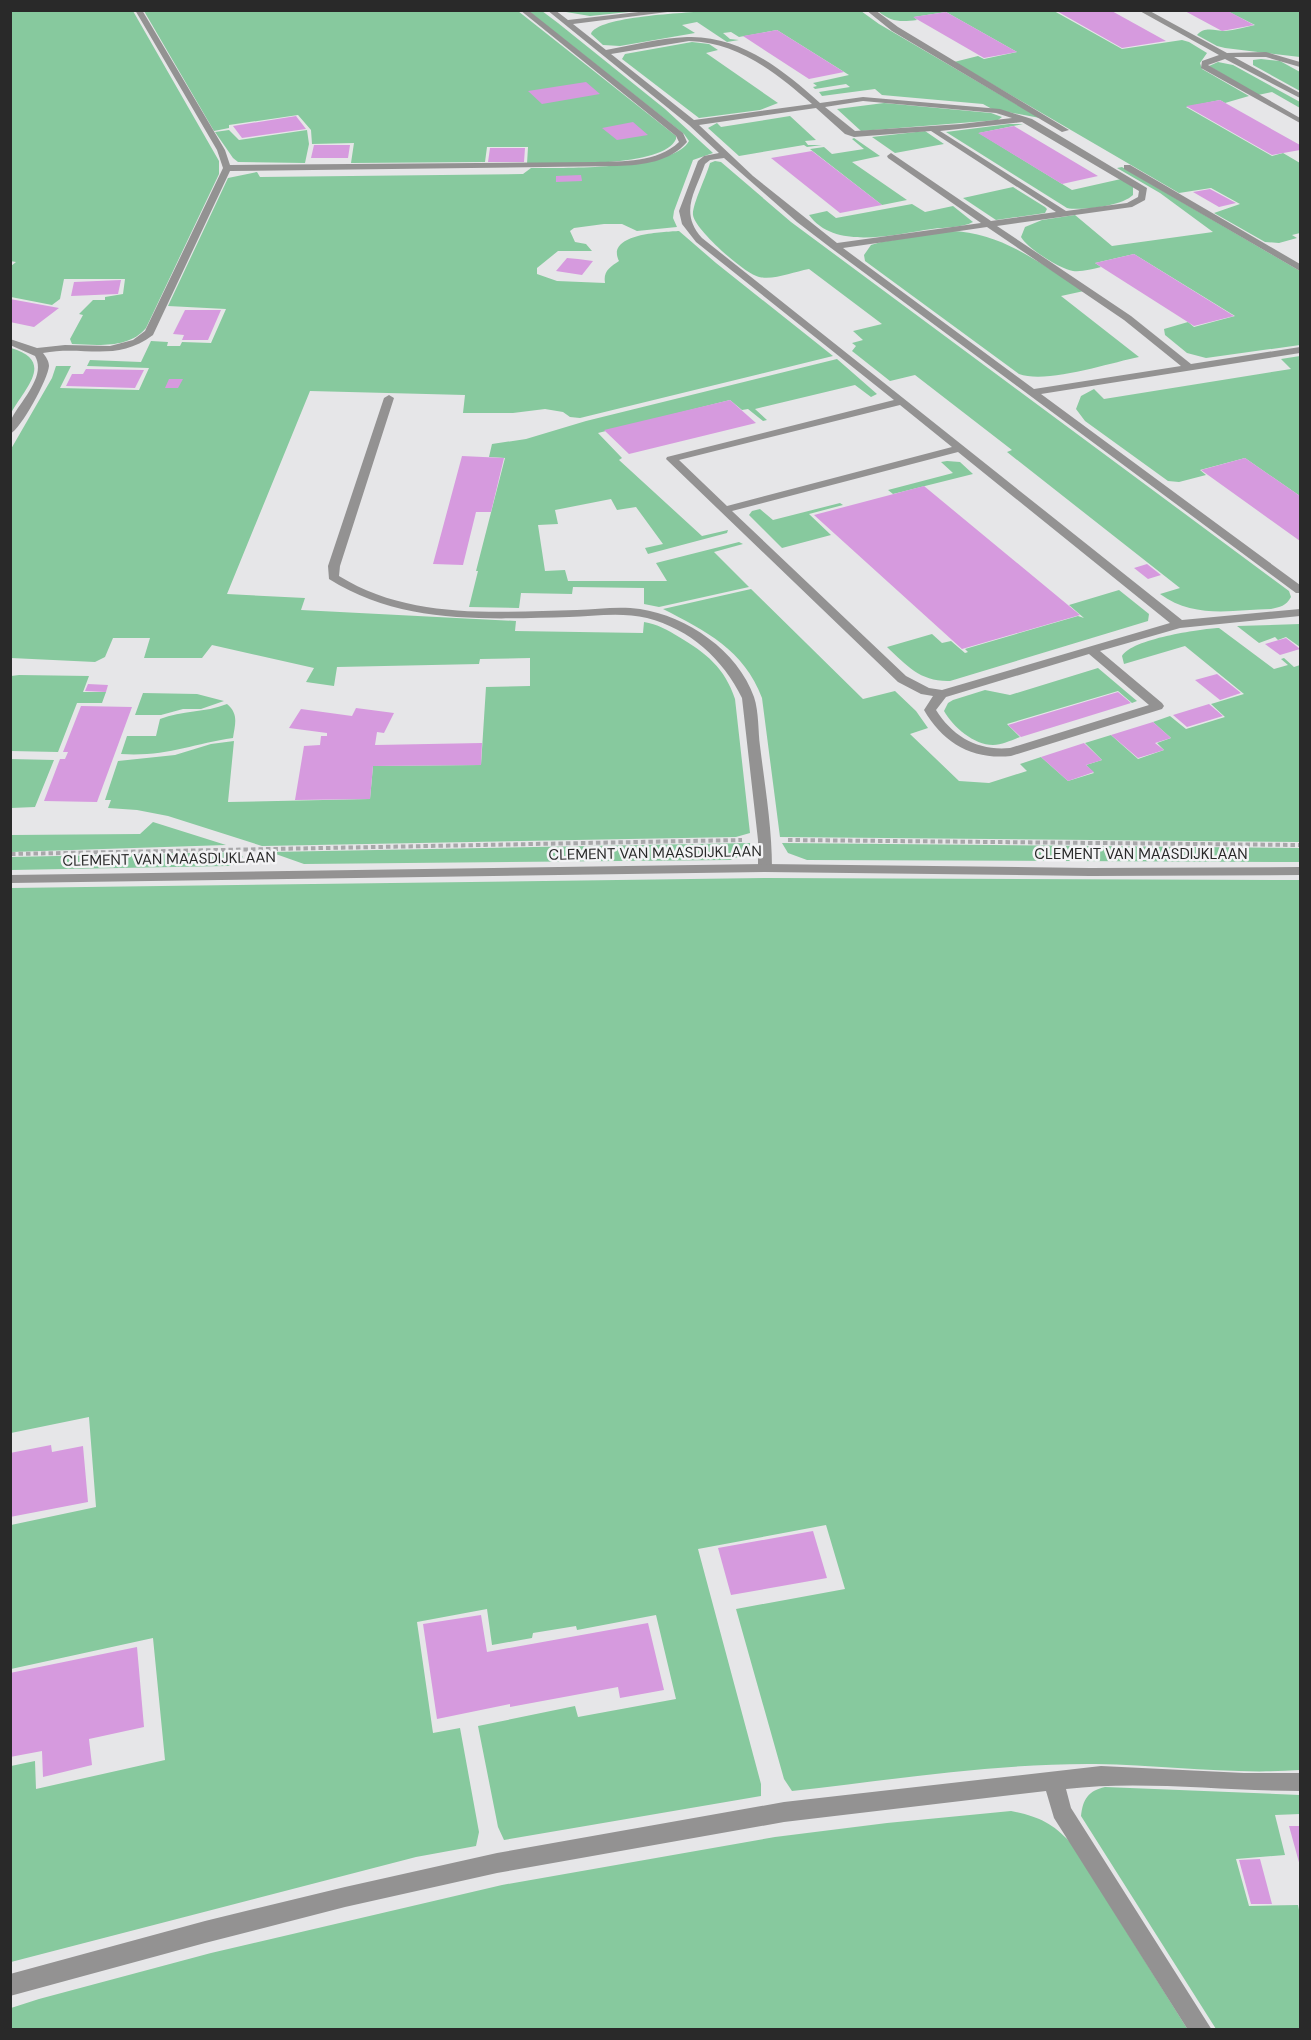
<svg xmlns="http://www.w3.org/2000/svg" width="1311" height="2040" viewBox="0 0 1311 2040" font-family="'DM Sans',sans-serif">
<rect width="100%" height="100%" fill="#e6e6e8"/>
<path fill="#87c99e" d="M 11,10 L 133,11 L 219,161 L 219,174 L 146,328 C 129,349 96,345 72,344 L 70,339 L 83,315 L 79,314 L 93,300 L 105,300 L 105,297 L 123,294 L 125,279 L 64,279 L 60,299 L 52,305 L 11,297 L 11,266 L 16,262 L 10,261 Z
M 144,11 L 518,11 L 676,136 L 676,139 C 664,168 557,163 527,164 L 528,147 L 487,147 L 485,162 L 351,163 L 354,143 L 312,144 L 311,130 L 298,115 L 229,125 L 229,128 L 214,131 Z
M 528,11 L 542,11 L 558,23 L 665,109 L 713,153 L 693,160 L 674,211 L 673,218 L 677,227 L 637,231 L 622,224 L 604,224 L 574,228 L 570,231 L 575,242 L 586,244 L 592,251 L 558,251 L 537,268 L 537,274 L 557,281 L 605,283 C 603,271 610,267 619,261 C 605,233 665,232 679,231 L 716,263 L 833,356 L 580,418 L 570,417 L 563,412 L 545,409 L 513,413 L 463,413 L 465,395 L 310,391 L 227,594 L 305,598 L 301,610 L 516,621 L 515,631 L 643,633 L 644,622 C 657,624 668,630 679,637 C 706,653 725,668 735,699 L 750,833 L 736,837 L 262,846 L 168,816 L 137,810 L 108,808 L 111,800 L 105,800 L 118,761 L 175,755 L 211,744 L 234,741 L 228,802 L 370,799 L 373,766 L 481,765 L 486,687 L 530,686 L 530,658 L 480,659 L 479,664 L 337,667 L 334,686 L 306,682 L 314,668 L 212,645 L 202,658 L 144,658 L 150,638 L 113,638 L 105,657 L 95,662 L 11,658 L 10,592 L 12,591 L 10,588 L 11,449 L 52,378 L 56,366 L 71,366 L 60,388 L 139,390 L 149,368 L 87,366 L 90,360 L 141,362 L 151,341 L 168,342 L 167,346 L 180,346 L 182,342 L 211,343 L 226,309 L 168,306 L 228,178 L 257,172 L 260,177 L 523,174 L 531,168 C 563,168 674,170 689,141 L 684,134 Z
M 560,11 L 638,11 L 590,16 Z
M 708,11 L 861,11 L 879,24 L 1040,118 L 992,109 L 983,104 L 882,95 L 875,89 L 822,96 L 819,92 L 850,87 L 846,84 L 815,89 L 813,87 L 817,86 L 813,83 L 849,75 L 777,30 L 739,37 L 731,32 L 723,33 L 730,39 L 739,40 L 727,42 L 697,22 L 682,25 L 695,33 L 620,46 L 603,45 L 591,34 C 597,16 687,13 708,11 Z
M 878,11 L 1054,11 L 1122,49 L 1182,40 L 1189,42 L 1207,53 L 1200,63 L 1202,69 L 1249,96 L 1225,103 L 1220,100 L 1186,107 L 1272,156 L 1283,153 L 1300,163 L 1300,233 L 1292,235 L 1297,238 L 1279,243 L 1265,242 L 1214,213 L 1240,204 L 1211,188 L 1179,193 L 954,62 L 978,56 L 984,59 L 1017,52 L 946,12 L 914,17 L 917,20 C 900,22 891,22 878,11 Z
M 1227,11 L 1300,11 L 1300,57 L 1225,48 L 1217,46 L 1197,35 C 1205,26 1215,31 1225,31 C 1235,30 1245,27 1255,25 Z
M 692,42 L 709,44 L 718,50 L 706,53 L 778,103 L 760,110 L 699,118 L 622,59 L 625,54 Z
M 1261,59 L 1280,61 L 1300,72 L 1300,91 L 1253,65 L 1253,60 Z
M 1218,62 L 1233,65 L 1300,102 L 1300,108 L 1272,92 L 1258,95 L 1209,66 Z
M 884,103 L 991,113 L 1002,117 L 998,120 L 861,131 L 837,109 Z
M 790,116 L 816,140 L 805,141 L 808,145 L 822,145 L 807,147 L 804,145 L 739,156 L 708,128 L 717,123 L 721,127 Z
M 1009,124 L 1023,124 L 979,133 L 1072,190 L 1121,179 L 1133,187 L 1133,195 C 1122,206 1082,211 1067,208 L 946,132 Z
M 229,130 L 239,140 L 307,130 L 309,144 L 305,163 L 238,162 L 233,158 L 215,132 Z
M 925,131 L 944,144 L 895,153 L 872,137 Z
M 854,138 L 880,156 L 852,162 L 907,200 L 882,205 L 810,149 L 824,147 L 832,154 L 864,149 L 852,139 Z
M 715,161 L 721,162 L 791,222 L 1289,591 L 1291,597 C 1286,606 1280,607 1271,609 C 1232,610 1194,619 1160,594 L 1180,588 L 1007,452 L 1012,450 L 915,375 L 890,381 L 852,351 L 856,346 L 852,343 L 863,340 L 853,331 L 882,324 L 809,269 C 793,272 775,280 759,277 C 745,274 695,230 693,215 C 692,205 707,175 710,163 Z
M 1122,167 L 1300,271 L 1300,345 L 1206,358 L 1187,353 L 1165,335 L 1164,329 L 1188,322 L 1194,327 L 1235,316 L 1134,254 L 1095,263 L 1101,267 C 1092,269 1082,272 1073,271 C 1060,269 1027,248 1021,237 L 1025,227 L 1042,220 L 1075,215 L 1112,246 L 1213,232 L 1160,193 L 1117,168 Z
M 1013,187 L 1045,207 L 1047,209 L 1045,213 L 996,220 L 963,198 Z
M 912,204 L 925,212 L 953,206 L 973,222 C 962,228 945,227 932,229 C 895,234 835,251 809,215 L 827,211 L 836,218 Z
M 951,231 C 1002,232 1042,265 1084,291 L 1061,296 L 1139,357 C 1109,363 1047,384 1019,374 L 865,261 L 864,255 L 871,245 L 881,242 Z
M 11,348 C 55,361 26,387 11,413 Z
M 1300,356 L 1300,496 L 1245,458 L 1200,470 L 1206,475 L 1179,482 L 1168,481 L 1085,421 L 1076,409 L 1081,396 L 1094,389 L 1104,399 L 1291,369 L 1281,359 Z
M 837,359 L 877,394 L 871,397 L 855,385 L 755,409 L 767,420 L 763,421 L 748,409 L 742,410 L 730,400 L 598,433 L 622,458 L 619,460 L 702,536 L 728,530 L 727,533 L 648,554 L 645,548 L 663,544 L 636,507 L 617,510 L 611,499 L 555,510 L 558,524 L 538,525 L 545,571 L 565,570 L 568,581 L 667,581 L 656,563 L 739,542 L 743,544 L 714,552 L 749,587 L 659,607 L 644,604 L 644,588 L 573,587 L 572,594 L 521,593 L 519,608 L 469,607 L 478,571 L 476,571 L 505,458 L 489,457 L 492,444 L 526,439 L 586,421 Z
M 947,461 L 960,462 L 973,474 L 893,494 L 888,490 L 953,473 L 941,462 Z
M 840,503 L 843,505 L 809,514 L 831,535 L 782,548 L 749,515 L 752,511 L 760,509 L 773,520 Z
M 751,589 L 863,699 L 895,691 L 916,711 L 928,728 L 910,734 L 959,781 L 989,783 L 1027,771 L 1020,764 L 1041,757 L 1068,781 L 1094,773 L 1086,765 L 1102,760 L 1085,743 L 1111,735 L 1138,759 L 1164,750 L 1157,743 L 1171,738 L 1153,722 L 1170,716 L 1186,729 L 1225,717 L 1211,704 L 1244,694 L 1185,646 L 1124,664 L 1122,656 C 1132,639 1199,629 1219,628 L 1274,669 L 1288,665 L 1281,659 L 1284,658 L 1294,667 L 1300,665 L 1300,842 L 780,837 L 762,698 C 744,650 706,631 663,609 Z
M 1119,590 L 1149,614 L 1148,621 L 950,681 C 921,682 907,666 887,647 L 932,634 L 942,643 L 951,641 L 965,653 L 968,652 L 965,649 L 1078,616 L 1084,618 L 1069,605 Z
M 1300,624 L 1300,647 L 1286,637 L 1278,640 L 1275,637 L 1259,643 L 1237,626 Z
M 1098,668 L 1137,701 L 1132,703 L 1118,691 L 1007,724 L 1020,737 C 1012,740 1002,745 993,745 C 974,745 953,727 944,711 L 948,703 L 953,700 L 985,690 L 1010,695 Z
M 19,675 L 89,676 L 83,692 L 106,692 L 102,703 L 77,703 L 58,752 L 11,751 L 11,676 Z
M 143,693 L 197,694 L 224,701 L 201,709 L 183,709 L 161,715 L 135,715 Z
M 227,704 C 239,714 235,724 233,738 C 192,744 165,757 121,754 L 127,736 L 156,736 L 160,719 C 182,710 205,713 227,704 Z
M 10,759 L 54,760 L 35,807 L 11,808 Z
M 153,822 L 226,845 L 11,852 L 11,835 L 140,834 Z
M 750,843 L 751,849 L 738,857 L 730,860 L 304,864 L 270,852 Z
M 782,843 L 1300,848 L 1300,862 L 807,860 L 788,853 Z
M 240,852 L 243,857 L 235,864 L 228,866 L 11,870 L 11,857 Z
M 767,878 L 1300,880 L 1300,1770 C 1232,1775 1164,1765 1096,1764 C 996,1763 892,1780 792,1791 L 784,1779 L 736,1609 L 845,1589 L 826,1525 L 698,1549 L 761,1784 L 761,1796 L 504,1840 L 498,1827 L 478,1726 L 575,1706 L 578,1717 L 676,1699 L 656,1615 L 577,1630 L 576,1626 L 533,1633 L 532,1638 L 492,1645 L 487,1609 L 417,1622 L 433,1733 L 460,1728 L 479,1832 L 476,1846 L 416,1857 L 11,1962 L 11,1766 L 35,1761 L 36,1789 L 165,1760 L 153,1638 L 11,1669 L 11,1525 L 96,1507 L 89,1417 L 11,1433 L 11,888 Z
M 1105,1787 L 1300,1795 L 1300,1814 L 1275,1815 L 1285,1855 L 1236,1859 L 1249,1906 L 1298,1905 L 1300,1915 L 1300,2029 L 1216,2029 L 1081,1816 C 1083,1799 1088,1791 1105,1787 Z
M 1011,1811 C 1039,1817 1051,1822 1071,1843 L 1188,2030 L 11,2030 L 11,2008 L 39,1999 L 211,1953 L 502,1885 L 775,1837 L 887,1823 Z"/>
<path fill="#d69ade" d="M 1055,10 L 1110,10 L 1166,41 L 1122,48 Z
M 1183,10 L 1226,10 L 1254,25 L 1222,31 Z
M 946,12 L 1017,52 L 984,58 L 913,17 Z
M 777,30 L 844,72 L 809,79 L 743,36 Z
M 586,82 L 600,94 L 542,104 L 528,91 Z
M 1220,100 L 1300,145 L 1300,150 L 1272,155 L 1186,106 Z
M 296,116 L 306,129 L 242,138 L 233,126 Z
M 633,122 L 648,135 L 617,140 L 602,128 Z
M 1014,126 L 1098,176 L 1062,184 L 978,133 Z
M 314,145 L 350,145 L 348,158 L 311,158 Z
M 490,148 L 525,148 L 524,162 L 488,162 Z
M 812,151 L 882,205 L 840,213 L 771,158 Z
M 581,175 L 582,181 L 556,182 L 556,176 Z
M 1210,189 L 1236,203 L 1219,207 L 1193,192 Z
M 1134,254 L 1234,316 L 1194,326 L 1095,263 Z
M 567,258 L 578,259 L 593,261 L 582,275 L 556,271 Z
M 121,280 L 118,294 L 71,296 L 74,282 Z
M 10,299 L 59,308 L 34,327 L 10,322 Z
M 185,310 L 221,310 L 208,340 L 182,340 L 184,335 L 173,334 Z
M 86,369 L 144,370 L 135,388 L 66,386 L 72,374 L 83,374 Z
M 169,379 L 183,379 L 178,388 L 165,388 Z
M 730,400 L 756,423 L 629,454 L 604,430 Z
M 462,456 L 504,458 L 491,512 L 476,512 L 463,565 L 433,564 Z
M 1245,458 L 1300,496 L 1300,541 L 1201,470 Z
M 924,486 L 1080,615 L 962,649 L 814,515 Z
M 1147,564 L 1161,575 L 1148,579 L 1134,568 Z
M 1286,638 L 1300,649 L 1280,655 L 1265,644 Z
M 1217,674 L 1241,693 L 1220,700 L 1195,680 Z
M 88,684 L 108,685 L 106,692 L 85,691 Z
M 1118,692 L 1131,703 L 1021,737 L 1008,725 Z
M 1209,704 L 1223,716 L 1187,727 L 1173,715 Z
M 81,706 L 132,707 L 97,802 L 44,801 L 60,759 L 65,759 L 68,752 L 63,752 Z
M 356,708 L 394,713 L 384,733 L 377,732 L 375,745 L 482,743 L 481,765 L 373,766 L 370,799 L 295,800 L 304,746 L 320,745 L 321,736 L 327,736 L 327,733 L 289,728 L 301,709 L 352,716 Z
M 1153,722 L 1171,738 L 1155,743 L 1164,750 L 1138,758 L 1111,735 Z
M 1084,743 L 1102,760 L 1086,765 L 1094,772 L 1068,781 L 1041,757 Z
M 51,1445 L 52,1452 L 83,1446 L 88,1502 L 10,1517 L 10,1453 Z
M 813,1531 L 827,1578 L 731,1595 L 718,1548 Z
M 481,1615 L 487,1652 L 648,1623 L 664,1690 L 620,1698 L 618,1687 L 510,1707 L 510,1704 L 437,1719 L 423,1624 Z
M 137,1647 L 144,1727 L 89,1739 L 92,1765 L 43,1777 L 42,1751 L 10,1757 L 10,1673 Z
M 1289,1826 L 1300,1826 L 1300,1866 Z
M 1260,1859 L 1272,1904 L 1251,1904 L 1239,1860 Z"/>
<g fill="none" stroke-linecap="round" stroke-linejoin="round">
<path stroke="#a8a8aa" stroke-width="4" stroke-dasharray="4.5 3" stroke-linecap="butt" d="M 788,840 L 1300,845
M 11,854 L 742,840"/>
<path fill="#939292" fill-rule="evenodd" d="M 135,10 L 142,10 L 225,150 L 230,165 L 595,162 C 623,161 657,163 679,142 L 676,136 L 520,10 L 528,10 L 683,133 L 687,142 C 670,162 643,165 617,166 L 230,171 L 153,335 C 116,363 84,345 43,353 C 46,357 49,361 49,366 C 48,379 21,429 10,434 C 10,430 10,424 11,420 C 19,402 47,377 35,356 L 10,345 L 10,339 L 37,348 L 65,345 L 110,346 L 133,340 L 145,331 L 223,168 L 217,150 Z
M 547,10 L 555,10 L 568,20 L 656,10 L 683,10 L 573,24 L 606,50 C 633,45 660,38 687,37 C 740,35 783,70 820,103 L 863,97 L 1000,109 L 1032,119 L 1147,188 L 1145,200 L 1132,207 L 997,226 L 1131,316 L 1191,364 L 1300,347 L 1300,353 L 1041,394 L 1300,585 L 1300,593 L 1296,593 L 831,248 L 797,222 L 724,158 L 710,160 L 705,164 C 695,193 679,212 702,238 L 1182,620 L 1300,609 L 1300,616 L 1180,628 L 1100,651 L 1162,703 L 1164,706 L 1162,709 L 1011,756 C 972,760 943,743 924,710 L 933,696 L 921,694 L 898,682 L 666,459 L 667,457 L 894,400 L 696,242 L 682,224 L 679,211 L 698,161 L 704,156 L 719,153 L 689,125 ZM 689,41 C 738,42 776,73 812,104 L 694,120 L 611,54 ZM 863,101 L 996,113 L 1012,118 L 961,124 L 855,131 L 825,107 ZM 816,108 L 845,134 L 854,137 L 931,131 L 1056,212 L 991,221 L 891,153 L 887,156 L 888,158 L 981,223 L 837,243 L 753,176 L 699,125 ZM 1022,122 L 1139,191 L 1138,197 L 1127,203 L 1066,211 L 940,131 ZM 987,227 L 1124,320 L 1181,366 L 1034,389 L 843,248 ZM 900,405 L 952,447 L 727,506 L 679,460 ZM 958,452 L 1170,623 L 942,690 L 929,688 L 906,676 L 732,511 ZM 1089,654 L 1149,705 L 1010,748 C 978,751 953,737 936,710 L 946,697 Z
M 866,10 L 875,10 L 898,27 L 1069,130 L 1062,132 L 892,31 Z
M 1138,10 L 1148,10 L 1227,53 L 1266,52 L 1300,62 L 1300,67 L 1266,57 L 1234,57 L 1300,93 L 1300,98 L 1225,59 L 1208,65 L 1300,118 L 1300,123 L 1201,68 L 1202,61 L 1219,55 Z
M 1124,165 L 1130,165 L 1300,264 L 1300,271 L 1124,169 Z
M 389,395 L 394,398 L 340,566 L 339,576 C 410,620 496,612 577,610 C 598,609 620,606 640,609 C 687,616 738,651 754,697 C 759,712 758,731 760,746 C 765,787 772,827 772,868 L 770,871 L 760,871 L 758,868 L 758,840 L 742,698 C 723,659 690,629 647,618 C 622,612 594,616 569,617 C 487,619 402,625 329,579 L 328,566 L 384,398 Z
M 1101,1766 L 1244,1773 L 1300,1773 L 1300,1791 C 1223,1791 1141,1780 1066,1789 L 1071,1808 L 1212,2030 L 1188,2030 L 1054,1818 L 1046,1791 L 784,1822 L 497,1873 L 345,1907 L 205,1943 L 10,1996 L 10,1974 L 205,1921 L 345,1887 L 497,1853 L 784,1802 Z"/>
<path fill="#939292" fill-rule="evenodd" d="M 765,864 L 1090,868 L 1300,867 L 1300,875 L 1090,876 L 765,872 L 10,883 L 10,875 Z"/>
</g>
<g text-anchor="middle" dominant-baseline="central" stroke-width="5" stroke-linejoin="round" paint-order="stroke">
<g font-size="15" fill="#292929" stroke="#f3f3f5">
<text transform="translate(655 853) rotate(-1)">CLEMENT VAN MAASDIJKLAAN</text>
<text x="1141" y="854">CLEMENT VAN MAASDIJKLAAN</text>
<text transform="translate(169 859) rotate(-1)">CLEMENT VAN MAASDIJKLAAN</text>
</g>
</g>
<rect width="1311" height="2040" fill="none" stroke="#292929" stroke-width="24"/>
</svg>
